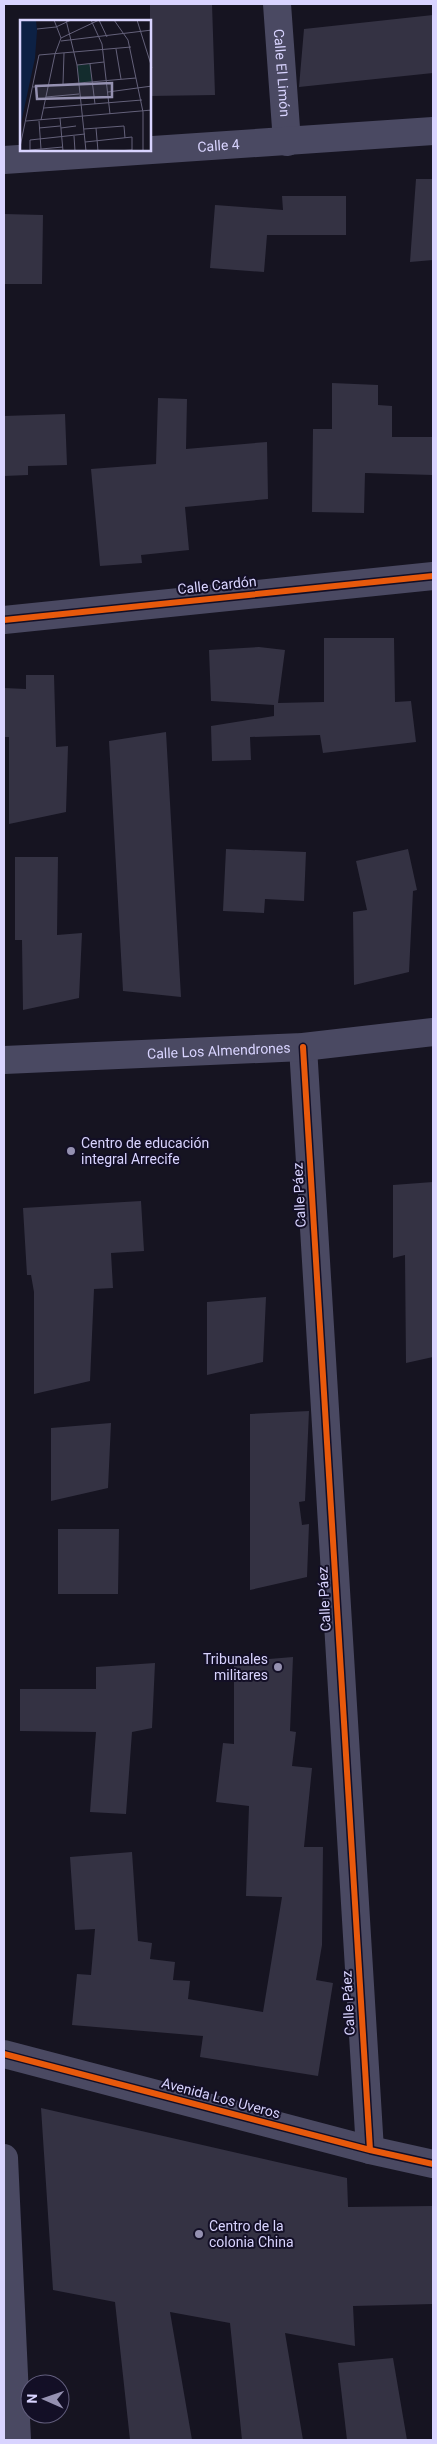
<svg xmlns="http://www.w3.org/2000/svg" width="437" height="2444" viewBox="0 0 437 2444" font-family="Roboto,sans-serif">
<rect width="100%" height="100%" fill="#161421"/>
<path fill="#343243" d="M 150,4 L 212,4 L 215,95 L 150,96 Z
M 433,15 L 433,73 L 299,87 L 304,29 Z
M 416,179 L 433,179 L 433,260 L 410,262 Z
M 282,196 L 346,196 L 346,235 L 267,235 L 264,272 L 210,268 L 215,205 L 283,210 Z
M 4,214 L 43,215 L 42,284 L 4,284 Z
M 332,383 L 378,385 L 378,405 L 392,406 L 392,437 L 433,437 L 433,475 L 365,473 L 364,513 L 312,512 L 313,429 L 332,429 Z
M 158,398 L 187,399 L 186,449 L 267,442 L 268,499 L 185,507 L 189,550 L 141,555 L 142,563 L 100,566 L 91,469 L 156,464 Z
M 65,414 L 67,465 L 28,466 L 28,475 L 4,476 L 4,416 Z
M 324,638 L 394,638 L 395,702 L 411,701 L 416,742 L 323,753 L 320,735 L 250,737 L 251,760 L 212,761 L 211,726 L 274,716 L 274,705 L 211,701 L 209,650 L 259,647 L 285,650 L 278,703 L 324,702 Z
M 26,675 L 54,675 L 56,747 L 68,746 L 66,812 L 9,824 L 9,737 L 4,737 L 4,688 L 26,689 Z
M 166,732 L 181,997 L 123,991 L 109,741 Z
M 226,849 L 306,852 L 304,901 L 265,899 L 264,913 L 223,911 Z
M 408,849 L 417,890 L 413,891 L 409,972 L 354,985 L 353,912 L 367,910 L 356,861 Z
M 15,857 L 58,857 L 57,935 L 82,933 L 79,998 L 23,1010 L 22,940 L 15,940 Z
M 433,1182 L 433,1357 L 406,1363 L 405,1255 L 393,1258 L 393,1185 Z
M 141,1201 L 144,1251 L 111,1253 L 113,1288 L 94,1289 L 90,1381 L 34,1394 L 34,1292 L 31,1275 L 27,1275 L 23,1208 Z
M 266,1297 L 263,1362 L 207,1375 L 207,1302 Z
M 309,1411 L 305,1501 L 299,1502 L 302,1525 L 309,1524 L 307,1577 L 250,1590 L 250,1414 Z
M 111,1423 L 108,1488 L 51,1501 L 51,1428 Z
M 58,1529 L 119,1529 L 118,1594 L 58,1594 Z
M 293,1657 L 290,1731 L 296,1732 L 292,1766 L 312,1768 L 304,1847 L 323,1847 L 322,1945 L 316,1980 L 333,1983 L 318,2076 L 200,2057 L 203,2036 L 72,2025 L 77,1974 L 91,1975 L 95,1929 L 75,1930 L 70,1857 L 132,1852 L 138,1941 L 152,1943 L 150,1959 L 175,1962 L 173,1980 L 190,1981 L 188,1999 L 263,2012 L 282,1897 L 246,1896 L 249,1806 L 216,1802 L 223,1743 L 234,1744 L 234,1662 Z
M 155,1663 L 152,1728 L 132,1732 L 126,1814 L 90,1812 L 96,1732 L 20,1731 L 20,1689 L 96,1689 L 96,1667 Z
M 41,2108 L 347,2178 L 348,2207 L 433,2206 L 433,2304 L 353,2306 L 355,2346 L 285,2333 L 303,2440 L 242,2440 L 230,2323 L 170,2312 L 192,2440 L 130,2440 L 115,2302 L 53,2290 Z
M 393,2358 L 407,2440 L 347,2440 L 338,2363 Z"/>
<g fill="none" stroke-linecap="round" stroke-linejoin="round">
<g stroke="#4a4962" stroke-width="28">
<path id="s1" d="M 277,4 L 287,142"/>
<path id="s2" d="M 4,160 L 433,131"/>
<path d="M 4,620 L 433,576"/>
<path d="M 303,1047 L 370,2150"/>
<path id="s3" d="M 4,1060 L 303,1047 L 433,1032"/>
<path d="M 4,2054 L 370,2150 L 433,2164"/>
<path d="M 4,2158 L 17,2440"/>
</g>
<defs>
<path id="cycleway" d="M 4,620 L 433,576
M 303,1047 L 370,2150
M 4,2054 L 370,2150 L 433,2164"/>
</defs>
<use href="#cycleway" stroke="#130f26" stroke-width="9"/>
<use href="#cycleway" stroke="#e8590c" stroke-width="6"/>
</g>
<g fill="#9591b1" stroke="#130f26" stroke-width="2">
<circle cx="71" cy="1151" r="5"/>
<circle cx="278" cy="1667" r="5"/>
<circle cx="199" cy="2234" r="5"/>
</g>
<g text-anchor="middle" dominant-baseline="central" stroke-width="4" stroke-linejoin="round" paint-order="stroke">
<g font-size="14" fill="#d9d4ff" stroke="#130f26">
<text stroke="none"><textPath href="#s1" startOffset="69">Calle El Limón</textPath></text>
<text stroke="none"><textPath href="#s2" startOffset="215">Calle 4</textPath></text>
<text transform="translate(217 585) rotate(-6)">Calle Cardón</text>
<text stroke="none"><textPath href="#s3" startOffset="215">Calle Los Almendrones</textPath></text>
<text transform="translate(299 1195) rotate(-93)">Calle Páez</text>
<text transform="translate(324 1599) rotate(-93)">Calle Páez</text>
<text transform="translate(348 2003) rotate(-93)">Calle Páez</text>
<text transform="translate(221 2098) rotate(15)">Avenida Los Uveros</text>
</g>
<g font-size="14" fill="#d9d4ff" stroke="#130f26" text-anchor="start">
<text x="81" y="1143">Centro de educación<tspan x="81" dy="16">integral Arrecife</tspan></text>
<text x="268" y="1659" text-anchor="end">Tribunales<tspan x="268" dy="16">militares</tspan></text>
<text x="209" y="2226">Centro de la<tspan x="209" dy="16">colonia China</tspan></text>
</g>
</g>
<g transform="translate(20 20)">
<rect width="131" height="131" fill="#161421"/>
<path d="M 70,44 L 72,62 L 59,63 L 57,45 Z" fill="#132c2d"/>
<path d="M 0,0 L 16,0 L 17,11 L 15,38 L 0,108 Z" fill="#0d2144"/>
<path fill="none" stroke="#64617a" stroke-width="1" d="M 34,0 L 41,18M 46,0 L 57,45 L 66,131M 71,0 L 82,24 L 90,94M 79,0 L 87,17M 94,0 L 108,20 L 123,92 L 123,131M 117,0 L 132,48M 17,9 L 36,7 L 51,0M 41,18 L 79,0M 41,21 L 132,10M 96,29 L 101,59M 70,44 L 75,84M 57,45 L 84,42M 43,64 L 44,33M 13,67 L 116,58M 88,72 L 132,66M 26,77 L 59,74M 24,88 L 122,80M 40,98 L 43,131M 21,100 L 35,34 L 41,18M 6,101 L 132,90M 19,101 L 21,129M 19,108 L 40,106M 41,108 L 56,106M 76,108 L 78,131M 64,109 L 104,106 L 105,118M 54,116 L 55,131M 65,122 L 112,117 L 112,131M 0,127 L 19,35 L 111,27M 10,130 L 43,127M 10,131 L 10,120 L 65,114M 96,131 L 112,130"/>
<path fill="#9591b1" fill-opacity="0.15" stroke="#9591b1" stroke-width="2.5" d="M 92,63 L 92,77 L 17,79 L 16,66 Z"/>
<rect width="131" height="131" fill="none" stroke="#d9d4ff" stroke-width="2.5"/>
</g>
<rect width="437" height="2444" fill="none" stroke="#d9d4ff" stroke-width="10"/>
<g transform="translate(45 2399) rotate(272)"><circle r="24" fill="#130f26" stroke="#625e7d"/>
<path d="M0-4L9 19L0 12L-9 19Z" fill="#9591b1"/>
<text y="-8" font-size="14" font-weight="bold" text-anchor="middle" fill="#d9d4ff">N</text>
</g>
</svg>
